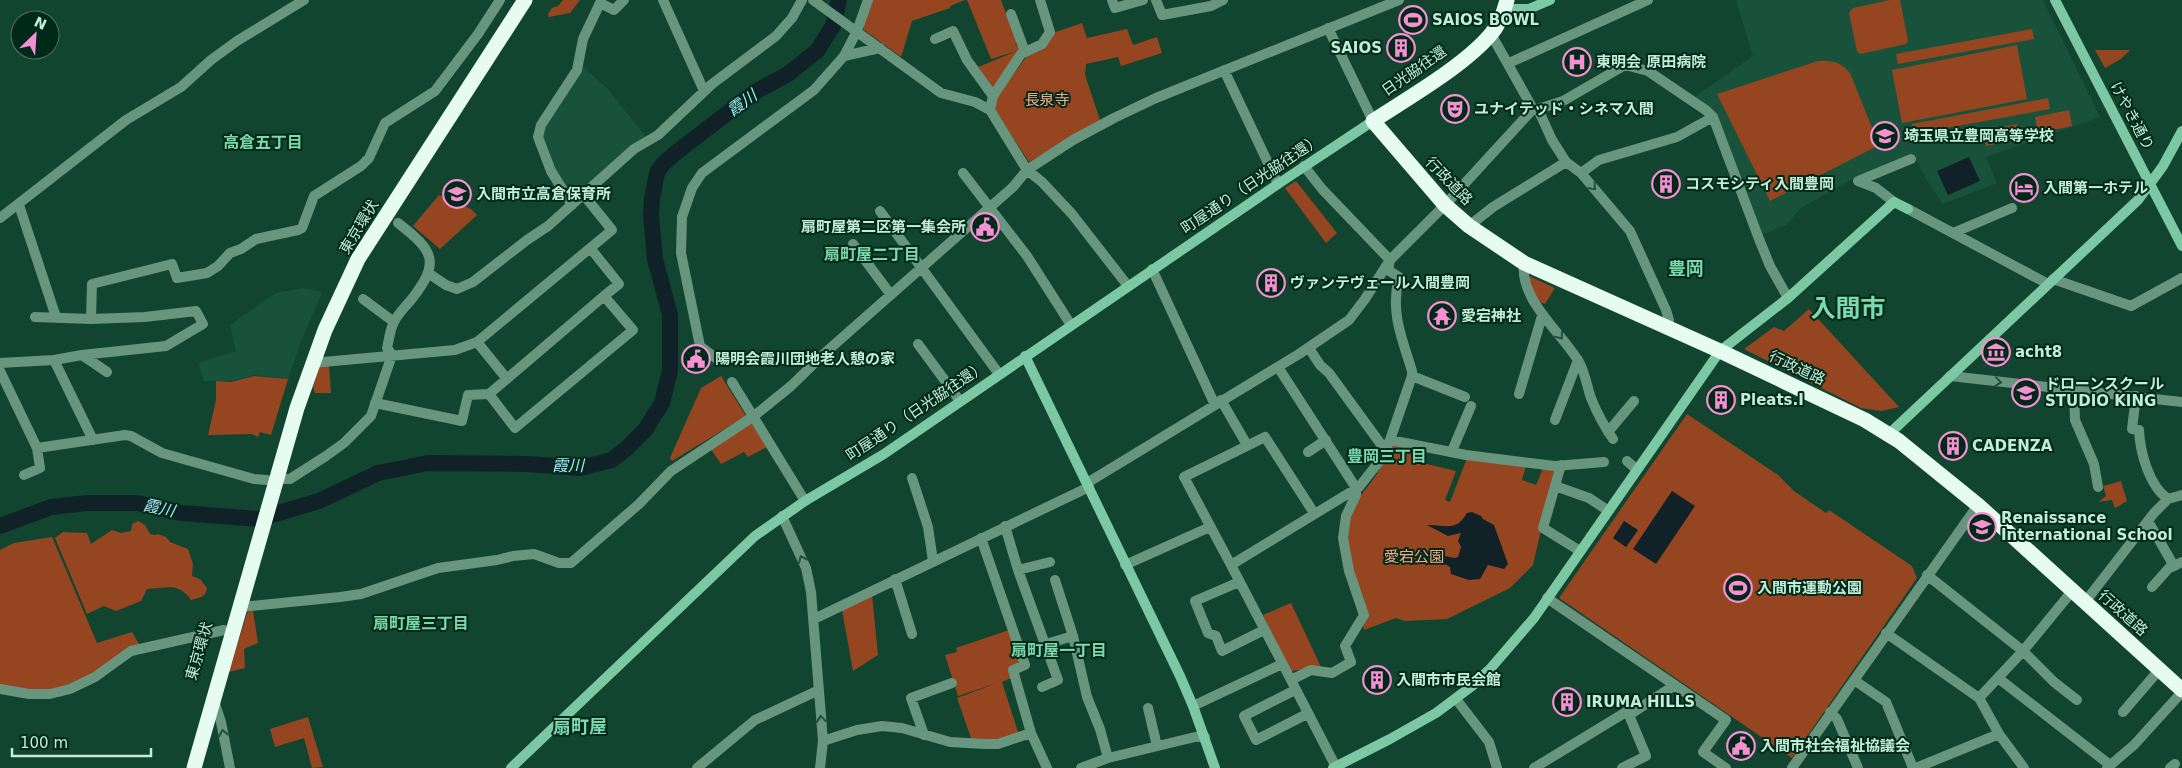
<svg xmlns="http://www.w3.org/2000/svg" width="2182" height="768" viewBox="0 0 2182 768" font-family="'DejaVu Sans','Noto Sans JP',sans-serif">
<rect width="100%" height="100%" fill="#114530"/>
<path fill="#19523b" d="M 1736,0 L 2043,0 L 2100,117 L 1986,157 L 1997,183 L 1943,204 L 1925,177 L 1914,155 L 1854,178 L 1801,208 L 1786,225 L 1762,235 L 1716,114 L 1693,98 L 1753,56 Z
M 581,65 L 607,88 L 646,137 L 631,145 L 572,198 L 552,167 L 541,131 Z
M 304,288 L 322,292 L 301,341 L 288,379 L 254,375 L 231,381 L 204,381 L 198,363 L 236,351 L 230,325 L 276,293 Z"/>
<path fill="#964521" d="M 563,0 L 580,0 L 570,13 L 549,17 L 548,14 L 552,8 L 558,6 Z
M 872,0 L 965,0 L 950,6 L 950,8 L 912,21 L 901,57 L 864,30 L 864,23 Z
M 967,0 L 1001,0 L 1017,43 L 1015,44 L 1022,51 L 994,89 L 978,67 L 1017,51 L 991,59 Z
M 1890,0 L 1900,0 L 1908,41 L 1906,44 L 1860,54 L 1857,51 L 1849,13 L 1853,8 Z
M 1082,23 L 1087,38 L 1127,29 L 1133,45 L 1157,37 L 1162,53 L 1121,66 L 1118,57 L 1086,64 L 1085,75 L 1100,120 L 1029,162 L 995,110 L 996,98 L 1027,56 L 1053,33 Z
M 2032,29 L 2034,39 L 1898,64 L 1896,54 Z
M 2017,45 L 2027,99 L 1902,123 L 1892,70 Z
M 2095,50 L 2130,50 L 2121,59 L 2105,68 Z
M 1818,61 C 1833,61 1840,61 1850,73 L 1879,145 L 1770,201 L 1717,94 Z
M 2048,98 L 2050,109 L 1914,134 L 1912,124 Z
M 2069,110 L 2072,126 L 2038,133 L 2035,117 Z
M 2017,124 L 2020,139 L 1986,146 L 1983,131 Z
M 1296,181 L 1337,233 L 1326,243 L 1285,188 Z
M 439,195 L 471,209 L 477,215 L 440,249 L 413,226 Z
M 1529,276 L 1555,288 L 1545,304 L 1537,301 L 1528,279 Z
M 1809,309 L 1899,407 L 1881,411 L 1861,408 L 1744,349 L 1774,327 L 1784,331 Z
M 329,365 L 331,393 L 315,393 L 313,387 L 320,366 Z
M 254,376 L 288,379 L 271,435 L 260,432 L 258,437 L 252,434 L 208,435 L 216,400 L 216,381 L 231,382 Z
M 721,376 L 746,416 L 672,461 L 670,458 L 701,388 Z
M 1687,414 L 1778,475 L 1794,491 L 1826,513 L 1829,510 L 1912,566 L 1917,578 L 1792,758 L 1559,598 Z
M 752,423 L 767,447 L 748,457 L 744,452 L 721,464 L 710,448 Z
M 1395,444 L 1423,449 L 1419,462 L 1456,471 L 1445,500 L 1450,502 L 1467,458 L 1526,466 L 1522,480 L 1536,485 L 1543,468 L 1555,469 L 1533,565 L 1510,588 L 1447,619 L 1405,621 L 1396,618 L 1364,630 C 1361,598 1338,540 1351,512 C 1357,498 1369,486 1377,474 C 1382,465 1386,455 1391,446 Z
M 2121,481 L 2127,501 L 2115,508 L 2112,500 L 2098,502 L 2106,496 L 2103,486 Z
M 138,521 L 145,525 L 150,534 L 155,535 L 158,534 L 166,537 L 170,542 L 188,549 L 193,564 L 192,576 L 200,579 L 207,588 C 206,597 199,598 191,600 C 179,582 166,588 147,589 L 141,601 L 116,611 L 104,606 L 87,614 L 55,538 L 63,532 L 87,533 L 91,544 L 112,530 L 121,533 L 131,531 L 132,524 Z
M 52,537 L 97,643 L 132,632 L 139,644 L 90,675 L 51,692 L 0,687 L 0,550 L 14,543 Z
M 872,594 L 878,655 L 853,671 L 842,610 Z
M 1291,603 L 1321,667 L 1291,671 L 1263,615 Z
M 250,611 L 253,611 L 258,643 L 244,649 L 245,668 L 229,672 L 247,613 Z
M 1009,630 L 1019,661 L 1018,664 L 1008,668 L 1011,678 L 1002,682 L 1019,735 L 999,742 L 972,741 L 957,698 L 997,683 L 958,696 L 945,655 L 957,652 L 956,648 Z
M 308,717 L 323,767 L 312,768 L 304,738 L 275,747 L 270,729 Z"/>
<path fill="#102228" d="M 1969,157 L 1980,181 L 1948,195 L 1937,171 Z
M 1672,491 L 1695,506 L 1656,564 L 1633,549 Z
M 1472,512 L 1481,516 L 1483,519 L 1494,525 L 1508,564 L 1504,569 L 1488,565 L 1480,579 L 1469,580 L 1451,574 L 1450,567 L 1443,563 L 1444,556 L 1455,558 L 1458,557 L 1461,547 L 1458,541 L 1461,533 L 1448,536 L 1427,525 C 1445,524 1455,533 1467,513 Z
M 1624,521 L 1638,530 L 1626,547 L 1613,538 Z"/>
<g fill="none" stroke-linecap="round" stroke-linejoin="round">
<path stroke="#102228" stroke-width="16" d="M 0,526 L 51,507 L 87,503 L 137,503 L 181,513 L 258,519 L 319,501 L 378,473 L 428,463 L 528,464 L 580,468 L 612,460 L 627,448 L 645,430 L 662,403 L 670,371 L 670,315 L 655,259 L 651,215 L 652,199 L 657,173 L 663,164 L 678,151 L 755,92 L 788,74 L 817,51 L 833,26 L 839,0"/>
<path stroke="#67957e" stroke-width="10" d="M 663,0 L 704,91
M 813,0 L 941,93 L 975,102 L 990,110 L 1027,170 L 1042,182 L 1072,214 L 1128,286
M 1112,0 L 1115,8 L 1143,0
M 1156,0 L 1162,15 L 1211,6 L 1223,0
M 1011,14 L 1025,52
M 1328,28 L 1373,121
M 1491,34 L 1533,109 L 1538,109 L 1552,140 L 1566,162 L 1581,173 L 1630,231 L 1666,310 L 1669,320 L 1667,328
M 935,39 L 953,31 L 967,60 L 993,96
M 844,56 L 880,48
M 1509,63 L 1648,0
M 1224,70 L 1278,184
M 1538,109 L 1563,101 L 1625,65 L 1648,71 L 1707,111 L 1713,117 L 1759,239 L 1770,266 L 1788,298
M 990,110 L 993,96 L 1021,54 L 1042,44 L 1050,32 L 1040,0
M 1304,166 L 1322,189 L 1390,260
M 963,173 L 1027,256 L 1071,325
M 1581,173 L 1599,160 L 1677,137 L 1713,117
M 1858,181 L 1911,159
M 1858,181 L 1876,188 L 1894,202
M 19,205 L 56,317
M 572,205 L 551,171 L 538,137 L 541,125 L 577,70 L 583,39 L 600,3 L 614,10 L 624,0
M 1908,209 L 2048,284
M 880,211 L 999,374
M 0,218 L 126,120 L 181,87 L 211,60 L 237,41 L 304,0
M 1469,226 L 1493,207 L 1566,162
M 1953,233 L 2012,208
M 853,244 L 891,295
M 591,249 L 619,284 L 604,296 L 489,394 L 515,428 L 633,330 L 604,296
M 1524,263 C 1519,300 1562,333 1579,362 C 1585,372 1587,387 1591,398 C 1597,413 1604,426 1613,439
M 1152,269 L 1215,405
M 428,273 L 446,285 L 457,289 L 473,282 L 527,240 L 548,226 L 634,149 L 658,135 L 712,84 L 776,36 L 792,18 L 802,0
M 2053,279 L 2131,306 L 2182,278
M 363,299 L 394,322
M 35,317 L 91,319 L 145,317 L 196,311 L 203,324 L 166,346 L 82,355
M 91,319 L 92,284 L 172,264 L 177,278 L 207,273 L 218,266 L 230,253 L 241,249 L 256,239 L 298,230 L 302,228 L 314,196 L 361,166 L 369,158 L 385,123 L 435,91 L 478,34 L 500,0
M 477,342 L 507,379
M 918,344 L 960,401
M 1309,348 L 1320,365 L 1329,373 L 1380,443 L 1387,447
M 717,359 L 700,346 L 681,253 L 682,217 L 692,188 L 702,173 L 814,90 L 844,56 L 857,31 L 868,0
M 54,360 L 82,355 L 107,372
M 0,363 L 54,360 L 93,440
M 312,363 L 455,350 L 477,342 L 612,230 L 583,194
M 1278,367 L 1356,488 L 1356,495 L 1346,516 L 1343,538 L 1349,571 L 1364,615 L 1345,646 L 1351,662 L 1332,673 L 1311,670 L 1291,680 L 1336,767
M 0,371 L 37,448 L 40,468 L 24,475
M 1412,376 L 1465,397
M 1950,376 L 2182,402
M 732,382 L 805,501
M 2074,391 L 2075,420 L 2094,464 L 2098,487
M 1519,394 L 1542,316
M 2136,396 L 2132,429 L 2139,430 C 2140,452 2149,486 2168,499
M 1221,400 L 1247,445
M 375,403 L 462,421 L 468,395 L 489,394
M 1555,420 L 1578,360
M 1608,432 L 1634,401
M 1390,440 L 1466,455 L 1555,466 L 1604,462
M 37,448 L 125,435 L 131,436 L 162,453 L 254,479 L 267,480
M 1452,451 L 1471,406
M 1308,452 L 1326,440
M 1627,461 L 1636,469
M 1561,465 L 1543,528 L 1580,551
M 912,478 L 928,527 L 933,561
M 278,479 L 290,479 L 326,456 L 344,443 L 371,416 L 392,355 L 387,348 C 389,340 390,329 394,322 C 398,314 405,307 411,300 C 441,262 434,251 398,223
M 1087,483 L 1299,354 L 1349,320 L 1365,299 L 1390,260 L 1445,205 L 1533,109
M 1555,486 L 1589,498 L 1607,510
M 1314,513 L 1265,437 L 1184,477 L 1231,565 L 1359,487 L 1382,458 L 1390,440 L 1412,376 L 1412,371 C 1402,338 1390,312 1399,277 L 1388,270 L 1390,260
M 782,516 L 806,568 L 811,592 L 823,741 L 820,768
M 2148,521 L 2174,566 L 2182,562
M 1005,526 L 1018,570 L 1058,680 L 1042,687
M 981,538 L 1025,665 L 1013,670 L 1031,733 L 1047,768
M 1125,565 L 1210,527
M 1231,565 L 1291,680
M 1018,570 L 1050,562
M 1927,575 L 2023,651 L 2054,682 L 2077,700
M 895,579 L 912,634
M 1055,580 L 1073,636 L 1087,697 L 1100,729 L 1108,758
M 1239,582 L 1195,601 L 1208,633 L 1216,636 L 1222,651 L 1264,630
M 2152,587 L 2169,568 L 2174,566
M 1547,598 L 1726,720 L 1703,752 L 1726,768
M 2085,602 L 2154,513 L 2168,499 L 2182,495
M 241,607 L 340,597 L 361,594 L 438,568 L 497,560 L 513,556 L 534,554 L 559,563 L 571,563 L 639,504 L 671,471 L 754,416 L 791,386 L 826,352 L 1013,187 L 1027,170 L 1073,140 L 1114,118 L 1156,98 L 1399,0
M 814,619 L 1089,487
M 1886,633 L 1979,698 L 1999,734 L 1916,768
M 1046,644 L 1073,636
M 1998,678 L 2110,765
M 1854,680 L 1886,702 L 1913,768
M 0,689 L 29,694 L 50,694 L 70,689 L 95,677 L 131,651 L 224,630
M 1295,690 L 1244,716 L 1256,740 L 1307,714
M 1979,698 L 2023,651 L 2073,590
M 1456,699 L 1489,742 L 1497,768
M 214,701 L 221,722 L 230,768
M 1193,706 L 1282,664
M 1148,708 L 1157,746
M 1830,712 L 1837,719 L 1858,768
M 2123,712 L 2159,670
M 1999,734 L 2024,768
M 924,735 L 911,698 L 952,683
M 823,741 L 857,730 L 882,726 L 902,728 L 950,742 L 985,744 L 998,744 L 1031,733
M 697,768 L 755,720 L 819,690
M 1081,768 L 1108,758 L 1195,737 L 1205,737
M 1534,768 L 1626,712 L 1629,715 L 1675,685
M 1622,768 L 1646,756 L 1629,715
M 1792,768 L 1978,505
M 2107,768 L 2134,745 L 2182,692
M 2170,768 L 2175,764"/>
<path stroke="#7cc8a4" stroke-width="10" d="M 2055,0 L 2182,246
M 1505,9 L 1529,9 L 1550,0
M 1025,356 L 1180,676 L 1193,706 L 1215,768
M 1889,434 L 2138,200 L 2163,166 L 2182,131
M 511,768 L 755,536 L 805,501 L 884,454 L 1278,184 L 1373,121
M 1333,768 L 1390,739 L 1436,713 L 1472,686 L 1490,669 L 1534,618 L 1720,351 L 1788,298 L 1894,202 L 1908,209"/>
<path stroke="#e7fcf1" stroke-width="15" d="M 1507,0 C 1504,12 1499,25 1491,34 C 1464,66 1408,98 1373,121 L 1445,205 L 1469,226 L 1524,263 L 1720,351 L 1865,420 L 1899,441 L 1978,505 L 2182,690
M 194,768 L 297,408 L 325,330 L 358,259 L 525,0"/>
</g>
<defs><path id="oneway-chevron" d="M-2-3.5L2.5 0L-2 3.5" fill="none" stroke-width="1.6" stroke-linecap="round" stroke-linejoin="round" transform="scale(1.25)"/></defs>
<g stroke="#244f3c">
<use href="#oneway-chevron" transform="translate(1593 187) rotate(49)"/>
<use href="#oneway-chevron" transform="translate(1560 336) rotate(53)"/>
<use href="#oneway-chevron" transform="translate(1998 382) rotate(7)"/>
<use href="#oneway-chevron" transform="translate(802 559) rotate(-114)"/>
<use href="#oneway-chevron" transform="translate(821 719) rotate(-95)"/>
<use href="#oneway-chevron" transform="translate(223 733) rotate(-101)"/>
</g>
<defs>
<symbol id="stadium-ring" viewBox="-11 -11 22 22"><circle r="9.5" fill="#002919" stroke="#f690d0" stroke-width="1.5"/><path d="M0-5a6.5 5 0 1 0 0 10a6.5 5 0 1 0 0-10ZM-3.5-1.8h7v3.6h-7Z" fill="#f690d0"/></symbol>
<symbol id="building-ring" viewBox="-11 -11 22 22"><circle r="9.5" fill="#002919" stroke="#f690d0" stroke-width="1.5"/><path d="M-4-6H4V6H1V3H-1V6H-4ZM-2.5-4.3h1.7v1.8h-1.7ZM.8-4.3h1.7v1.8H.8ZM-2.5-1h1.7V.8h-1.7ZM.8-1h1.7V.8H.8Z" fill="#f690d0"/></symbol>
<symbol id="hospital-ring" viewBox="-11 -11 22 22"><circle r="9.5" fill="#002919" stroke="#f690d0" stroke-width="1.5"/><path d="M-5-5h3v3.5h4V-5h3V5h-3V1.5h-4V5h-3Z" fill="#f690d0"/></symbol>
<symbol id="theatre-ring" viewBox="-11 -11 22 22"><circle r="9.5" fill="#002919" stroke="#f690d0" stroke-width="1.5"/><path d="M-5-5.5Q0-4 5-5.5V0Q5 5 0 6Q-5 5-5 0ZM-3.3-2.5H-1v1.5H-3.3ZM1-2.5H3.3v1.5H1ZM-2.8 1Q0 5.5 2.8 1Z" fill="#f690d0"/></symbol>
<symbol id="school-ring" viewBox="-11 -11 22 22"><circle r="9.5" fill="#002919" stroke="#f690d0" stroke-width="1.5"/><path d="M0-5L7-2L0 1L-7-2ZM-4 1L0 2.5L4 1V4Q0 6-4 4Z" fill="#f690d0"/></symbol>
<symbol id="hotel-ring" viewBox="-11 -11 22 22"><circle r="9.5" fill="#002919" stroke="#f690d0" stroke-width="1.5"/><path d="M-6-4.5h1.5V1H6V5H4.5V3h-9V5H-6ZM-4 0a1.8 1.8 0 1 1 3.6 0ZM.5 0V-2.5h3Q6-2.5 6 0Z" fill="#f690d0"/></symbol>
<symbol id="civic-ring" viewBox="-11 -11 22 22"><circle r="9.5" fill="#002919" stroke="#f690d0" stroke-width="1.5"/><path d="M-.6-6.5H3V-4.5H.6V-3L4-1V1h2V6H-6V1h2V-1L-.6-3ZM-1.2 2.5V6h2.4V2.5Z" fill="#f690d0"/></symbol>
<symbol id="temple-ring" viewBox="-11 -11 22 22"><circle r="9.5" fill="#002919" stroke="#f690d0" stroke-width="1.5"/><path d="M0-6L5-2H3V0L6.5 2.5H4V6H1.5V3h-3V6H-4V2.5H-6.5L-3 0V-2H-5Z" fill="#f690d0"/></symbol>
<symbol id="museum-ring" viewBox="-11 -11 22 22"><circle r="9.5" fill="#002919" stroke="#f690d0" stroke-width="1.5"/><path d="M0-6L6-3V-2H-6V-3ZM-5-1h2V3h-2ZM-1-1h2V3h-2ZM3-1h2V3H3ZM-6 4H6V6H-6Z" fill="#f690d0"/></symbol>
<symbol id="university-ring" viewBox="-11 -11 22 22"><circle r="9.5" fill="#002919" stroke="#f690d0" stroke-width="1.5"/><path d="M0-5L7-2L0 1L-7-2ZM-4 1L0 2.5L4 1V4Q0 6-4 4Z" fill="#f690d0"/></symbol>
</defs>
<g fill-rule="evenodd">
<use href="#stadium-ring" x="1397" y="4" width="32" height="32"/>
<use href="#building-ring" x="1385" y="32" width="32" height="32"/>
<use href="#hospital-ring" x="1561" y="46" width="32" height="32"/>
<use href="#theatre-ring" x="1439" y="93" width="32" height="32"/>
<use href="#school-ring" x="1869" y="120" width="32" height="32"/>
<use href="#building-ring" x="1650" y="168" width="32" height="32"/>
<use href="#hotel-ring" x="2008" y="172" width="32" height="32"/>
<use href="#school-ring" x="441" y="178" width="32" height="32"/>
<use href="#civic-ring" x="969" y="211" width="32" height="32"/>
<use href="#building-ring" x="1255" y="267" width="32" height="32"/>
<use href="#temple-ring" x="1426" y="300" width="32" height="32"/>
<use href="#museum-ring" x="1980" y="336" width="32" height="32"/>
<use href="#civic-ring" x="680" y="343" width="32" height="32"/>
<use href="#university-ring" x="2010" y="377" width="32" height="32"/>
<use href="#building-ring" x="1705" y="384" width="32" height="32"/>
<use href="#building-ring" x="1937" y="430" width="32" height="32"/>
<use href="#university-ring" x="1966" y="511" width="32" height="32"/>
<use href="#stadium-ring" x="1722" y="572" width="32" height="32"/>
<use href="#building-ring" x="1361" y="664" width="32" height="32"/>
<use href="#building-ring" x="1551" y="686" width="32" height="32"/>
<use href="#civic-ring" x="1725" y="730" width="32" height="32"/>
</g>
<g text-anchor="middle" dominant-baseline="central" stroke-width="4" stroke-linejoin="round" paint-order="stroke">
<g font-size="15" font-weight="bold" fill="#c2edd7" stroke="#002919" text-anchor="start">
<text x="1432" y="20">SAIOS BOWL</text>
<text x="1382" y="48" text-anchor="end">SAIOS</text>
<text x="1596" y="62">東明会 原田病院</text>
<text x="1474" y="109">ユナイテッド・シネマ入間</text>
<text x="1904" y="136">埼玉県立豊岡高等学校</text>
<text x="1685" y="184">コスモシティ入間豊岡</text>
<text x="2043" y="188">入間第一ホテル</text>
<text x="476" y="194">入間市立高倉保育所</text>
<text x="966" y="227" text-anchor="end">扇町屋第二区第一集会所</text>
<text x="1290" y="283">ヴァンテヴェール入間豊岡</text>
<text x="1461" y="316">愛宕神社</text>
<text x="2015" y="352">acht8</text>
<text x="715" y="359">陽明会霞川団地老人憩の家</text>
<text x="2045" y="384">ドローンスクール<tspan x="2045" dy="17">STUDIO KING</tspan></text>
<text x="1740" y="400">Pleats.I</text>
<text x="1972" y="446">CADENZA</text>
<text x="2001" y="518">Renaissance<tspan x="2001" dy="17">International School</tspan></text>
<text x="1757" y="588">入間市運動公園</text>
<text x="1396" y="680">入間市市民会館</text>
<text x="1586" y="702">IRUMA HILLS</text>
<text x="1760" y="746">入間市社会福祉協議会</text>
</g>
<g font-size="15" fill="#c2edd7" stroke="#002919">
<text transform="translate(1414 71) rotate(-35)">日光脇往還</text>
<text transform="translate(2132 116) rotate(62)">けやき通り</text>
<text transform="translate(1449 181) rotate(46)">行政道路</text>
<text transform="translate(1251 184) rotate(-34)">町屋通り（日光脇往還）</text>
<text transform="translate(359 227) rotate(-59)">東京環状</text>
<text transform="translate(1797 368) rotate(25)">行政道路</text>
<text transform="translate(916 411) rotate(-34)">町屋通り（日光脇往還）</text>
<text transform="translate(2123 613) rotate(42)">行政道路</text>
<text transform="translate(199 651) rotate(-74)">東京環状</text>
</g>
<g font-size="15" fill="#f5a98b" stroke="#002919">
<text x="1047" y="100">長泉寺</text>
<text x="1414" y="557">愛宕公園</text>
</g>
<g font-size="16" font-style="italic" fill="#ace7fc" stroke="#002919">
<text transform="translate(742 103) rotate(-36)">霞川</text>
<text x="568" y="465">霞川</text>
<text transform="translate(159 508) rotate(12)">霞川</text>
</g>
<g font-size="16" font-weight="bold" fill="#7cd8ad" stroke="#002919">
<text x="263" y="142">高倉五丁目</text>
<text x="872" y="254">扇町屋二丁目</text>
<text x="1387" y="456">豊岡三丁目</text>
<text x="421" y="623">扇町屋三丁目</text>
<text x="1059" y="650">扇町屋一丁目</text>
</g>
<g font-size="18" font-weight="bold" fill="#7cd8ad" stroke="#002919">
<text x="1686" y="268">豊岡</text>
<text x="580" y="726">扇町屋</text>
</g>
<g font-size="25" font-weight="bold" fill="#7cd8ad" stroke="#002919">
<text x="1848" y="308">入間市</text>
</g>
</g>
<g transform="translate(35 35) rotate(25)"><circle r="24" fill="#002919" stroke="#4e7765"/>
<path d="M0-4L9 19L0 12L-9 19Z" fill="#f690d0"/>
<text y="-8" font-size="14" font-weight="bold" text-anchor="middle" fill="#c2edd7">N</text>
</g>
<path d="M12 748v8h139v-8" fill="none" stroke="#c2edd7" stroke-width="2.5"/>
<text x="20" y="748" font-size="15" fill="#c2edd7" stroke="#002919" stroke-width="4" paint-order="stroke">100 m</text>
</svg>
